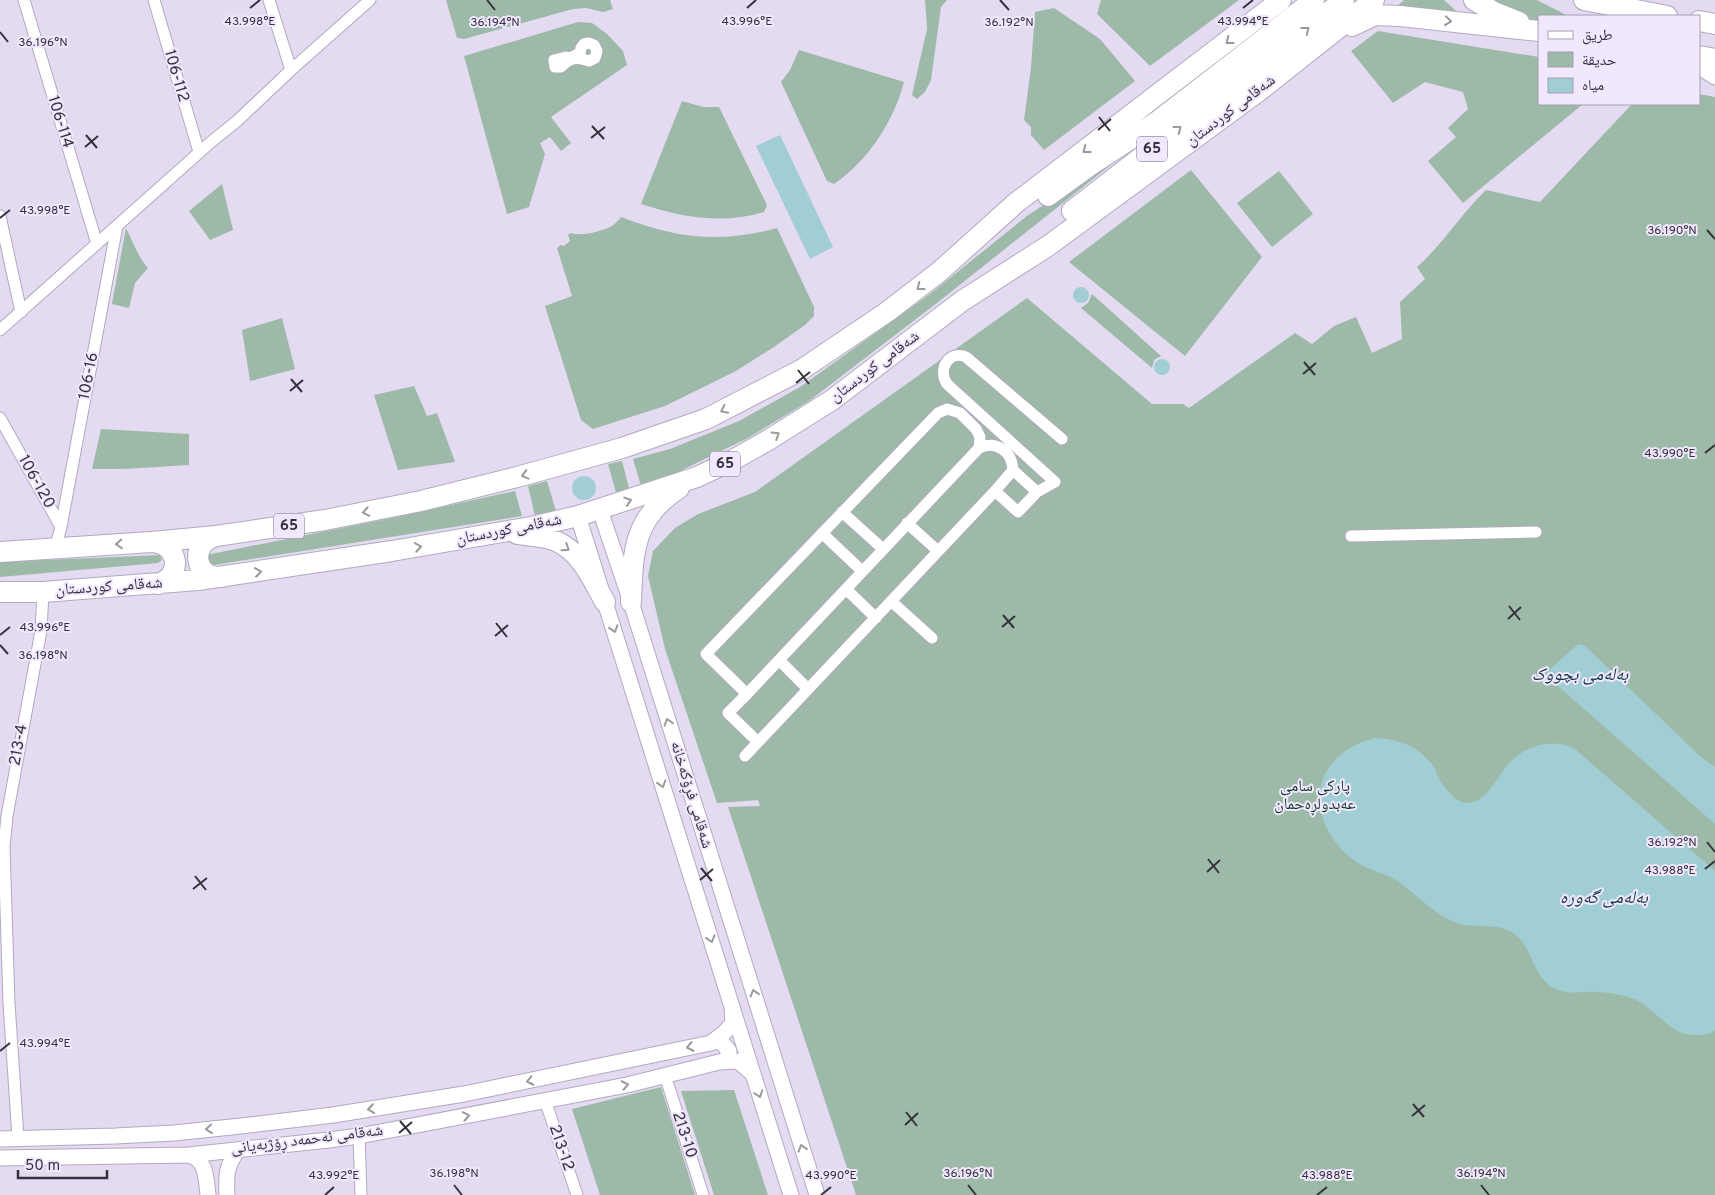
<svg xmlns="http://www.w3.org/2000/svg" width="1715" height="1195" viewBox="0 0 1715 1195" font-family="Overpass,'Noto Naskh Arabic',sans-serif">
<rect width="100%" height="100%" fill="#e4daf1"/>
<path fill="#9dbaa8" d="M 446,0 L 610,0 L 613,9 L 603,12 L 586,8 L 573,9 L 464,39 L 457,38 Z
M 925,0 L 947,0 L 941,7 L 931,80 L 925,92 L 917,99 L 912,95 L 927,29 Z
M 1101,0 L 1239,0 L 1150,66 L 1097,14 Z
M 1404,0 L 1444,0 L 1465,19 L 1394,9 Z
M 1487,0 L 1537,0 L 1568,16 L 1539,16 L 1539,22 C 1521,19 1501,10 1487,0 Z
M 1054,8 L 1100,39 L 1135,81 L 1044,150 L 1031,135 L 1031,127 L 1024,120 L 1031,67 L 1035,12 Z
M 578,22 L 592,23 L 607,34 L 623,51 L 627,65 L 551,117 L 571,143 L 561,151 L 550,137 L 540,143 L 545,154 L 529,207 L 507,214 L 464,56 Z
M 1378,31 L 1539,57 L 1539,104 L 1583,104 L 1463,203 L 1428,161 L 1456,137 L 1448,128 L 1468,109 L 1463,92 L 1425,82 L 1393,103 L 1351,51 Z
M 799,50 L 904,82 C 894,121 868,161 834,184 L 827,181 L 781,82 L 790,70 Z
M 1699,94 L 1715,97 L 1715,1195 L 856,1195 L 728,807 L 760,806 L 758,800 L 717,803 L 665,649 L 648,576 L 653,551 L 675,528 L 698,514 L 755,492 L 1027,298 L 1152,404 L 1183,404 L 1189,408 L 1295,333 L 1312,344 L 1334,326 L 1356,317 L 1372,353 L 1402,339 L 1400,302 L 1425,279 L 1417,267 C 1443,244 1461,214 1486,190 L 1540,202 L 1632,104 L 1699,104 Z
M 682,101 L 703,107 L 719,107 L 767,205 L 764,212 C 722,225 681,217 641,204 Z
M 1142,140 L 937,303 L 809,401 L 748,438 L 676,473 L 641,486 L 633,459 L 670,449 L 739,421 L 800,387 L 930,294 L 1027,216 Z
M 1191,170 L 1262,257 L 1185,356 L 1069,262 Z
M 1279,171 L 1313,214 L 1272,247 L 1237,203 Z
M 222,184 L 233,230 L 210,240 L 189,211 Z
M 621,217 C 675,238 720,244 777,228 L 814,307 L 814,316 L 805,325 L 774,347 L 736,371 L 665,406 L 593,429 L 581,420 L 545,306 L 572,296 L 557,248 L 561,245 L 564,246 L 570,241 L 568,235 L 571,233 C 581,237 603,231 612,226 C 616,223 619,220 621,217 Z
M 126,228 C 133,242 138,257 148,268 L 135,283 L 129,308 L 112,304 Z
M 1092,294 L 1161,356 L 1154,360 L 1152,368 L 1081,308 L 1088,303 Z
M 282,318 L 295,369 L 250,381 L 242,330 Z
M 414,386 L 427,416 L 437,413 L 455,462 L 398,470 L 374,395 Z
M 101,429 L 189,434 L 189,465 L 124,469 L 92,469 Z
M 622,461 L 630,492 L 617,496 L 608,464 Z
M 547,481 L 556,511 L 535,516 L 528,486 Z
M 515,491 L 522,516 L 208,566 L 206,555 L 382,520 Z
M 160,555 L 162,560 L 158,563 L 0,577 L 0,562 Z
M 661,1087 L 695,1195 L 600,1195 L 572,1109 Z
M 734,1090 L 768,1195 L 714,1195 L 681,1091 Z"/>
<path fill="#a1ced4" d="M 780,135 L 833,247 L 810,259 L 756,146 Z
M1073 295a8 8 0 1 1 16 0a8 8 0 1 1-16 0Z
M1154 367a8 8 0 1 1 16 0a8 8 0 1 1-16 0Z
M572 488a12 12 0 1 1 24 0a12 12 0 1 1-24 0Z
M 1581,644 L 1585,646 L 1702,758 L 1715,767 L 1715,824 L 1549,678 L 1548,671 L 1576,646 Z
M 1375,738 C 1389,739 1403,741 1415,749 C 1422,753 1430,761 1434,767 C 1436,771 1437,775 1439,778 C 1443,786 1456,803 1466,803 C 1489,803 1497,774 1512,760 C 1530,744 1554,738 1575,749 L 1715,871 L 1715,1030 C 1709,1035 1705,1035 1697,1035 C 1668,1036 1659,1010 1634,999 C 1624,995 1611,993 1601,992 C 1585,991 1567,996 1552,987 C 1531,974 1532,942 1510,931 C 1494,923 1474,929 1457,923 C 1435,915 1418,896 1399,882 C 1386,873 1371,871 1358,863 C 1333,847 1314,815 1321,786 C 1327,760 1350,744 1375,738 Z"/>
<g fill="none" stroke-linecap="round" stroke-linejoin="round">
<defs>
<path id="street" d="M 24,0 L 97,244
M 154,0 L 199,152
M 269,0 L 291,70
M 589,43 L 594,45 L 597,51 L 595,58 L 589,61 C 577,57 570,57 561,67 L 555,67 L 554,60 L 562,58 L 564,61 L 566,57 L 570,58 L 580,53 L 581,48 L 584,44 Z
M 0,216 L 21,312
M 0,330 L 211,142 L 237,121 L 291,70 L 370,0
M 0,418 L 61,527 L 55,549
M 979,448 L 747,694 L 706,654 L 938,413 L 947,409 L 960,413 L 976,429 L 980,437 L 979,448 C 996,440 1012,451 1013,470 L 1037,492
M 995,491 L 1018,512 L 1037,492 L 1055,482 L 947,384 C 937,368 950,350 966,357 L 1062,439
M 842,512 L 883,549
M 907,523 L 938,551
M 61,527 L 117,226
M 822,533 L 862,571
M 1351,536 L 1536,532
M 846,589 L 876,618
M 891,601 L 932,638
M 779,660 L 808,689
M 747,694 L 728,713 L 758,742
M 745,756 L 995,491 L 1013,470
M 665,1075 L 703,1195
M 545,1100 L 577,1195
M 359,1136 L 361,1195
M 18,1138 L 9,1003 L 4,847 L 7,816 L 41,631 L 43,592"/>
<path id="secondary" d="M 1699,67 L 1715,77
M 600,510 L 631,602 L 817,1195
M 578,516 L 791,1195
M 717,1040 L 723,1044 L 729,1051 L 727,1058 L 723,1062
M 0,1139 L 115,1136 L 174,1133 L 241,1126 L 333,1115 L 464,1094 L 711,1043 L 724,1033 L 733,1023 L 732,1008
M 189,1155 C 207,1160 206,1179 208,1195
M 0,1158 L 189,1155 L 329,1140 L 359,1136 L 627,1085 L 719,1062 L 738,1061 L 753,1074
M 227,1195 C 226,1176 226,1166 238,1150"/>
<path id="highway" d="M 1474,0 L 1494,12 L 1519,22
M 1584,0 L 1667,16
M 1699,21 L 1715,24
M 1352,26 L 1375,15 L 1400,16 L 1539,31
M 1699,56 L 1715,59
M 1048,196 L 1095,162 L 1158,121 L 1314,0
M 1072,211 L 1344,0
M 517,534 C 529,536 545,536 556,541 C 581,552 592,579 605,602
M 216,536 C 189,544 194,579 222,577
M 151,542 C 179,543 184,575 158,584
M 0,552 L 151,542 L 216,536 L 325,520 L 421,501 L 517,477 L 622,448 L 706,419 L 801,370 L 887,312 L 939,272 L 1017,202 L 1281,0
M 0,592 L 43,592 L 198,580 L 392,551 L 531,527 L 578,516 L 697,477 L 733,460 L 770,439 L 832,400 L 962,301 L 1048,246 L 1259,91 L 1374,0
M 631,602 C 633,551 633,518 679,488"/>
</defs>
<use href="#street" stroke="#b2a9bf" stroke-width="13"/>
<use href="#secondary" stroke="#b2a9bf" stroke-width="17"/>
<use href="#highway" stroke="#b2a9bf" stroke-width="22"/>
<use href="#street" stroke="#fff" stroke-width="11"/>
<use href="#secondary" stroke="#fff" stroke-width="15"/>
<use href="#highway" stroke="#fff" stroke-width="20"/>
</g>
<defs><path id="oneway-chevron" d="M-2-3.5L2.5 0L-2 3.5" fill="none" stroke-width="1.6" stroke-linecap="round" stroke-linejoin="round" transform="scale(1.25)"/></defs>
<g stroke="#9a989d">
<use href="#oneway-chevron" transform="translate(1448 21) rotate(6)"/>
<use href="#oneway-chevron" transform="translate(1306 30) rotate(-38)"/>
<use href="#oneway-chevron" transform="translate(1229 41) rotate(142)"/>
<use href="#oneway-chevron" transform="translate(1178 129) rotate(-38)"/>
<use href="#oneway-chevron" transform="translate(1086 150) rotate(143)"/>
<use href="#oneway-chevron" transform="translate(920 287) rotate(143)"/>
<use href="#oneway-chevron" transform="translate(724 410) rotate(154)"/>
<use href="#oneway-chevron" transform="translate(776 435) rotate(-32)"/>
<use href="#oneway-chevron" transform="translate(525 475) rotate(165)"/>
<use href="#oneway-chevron" transform="translate(628 501) rotate(-18)"/>
<use href="#oneway-chevron" transform="translate(366 512) rotate(169)"/>
<use href="#oneway-chevron" transform="translate(119 544) rotate(176)"/>
<use href="#oneway-chevron" transform="translate(418 547) rotate(-10)"/>
<use href="#oneway-chevron" transform="translate(566 548) rotate(33)"/>
<use href="#oneway-chevron" transform="translate(258 572) rotate(-8)"/>
<use href="#oneway-chevron" transform="translate(614 629) rotate(73)"/>
<use href="#oneway-chevron" transform="translate(668 722) rotate(-107)"/>
<use href="#oneway-chevron" transform="translate(662 784) rotate(73)"/>
<use href="#oneway-chevron" transform="translate(711 939) rotate(73)"/>
<use href="#oneway-chevron" transform="translate(754 993) rotate(-107)"/>
<use href="#oneway-chevron" transform="translate(690 1047) rotate(168)"/>
<use href="#oneway-chevron" transform="translate(530 1081) rotate(168)"/>
<use href="#oneway-chevron" transform="translate(625 1085) rotate(-12)"/>
<use href="#oneway-chevron" transform="translate(759 1094) rotate(72)"/>
<use href="#oneway-chevron" transform="translate(371 1109) rotate(172)"/>
<use href="#oneway-chevron" transform="translate(466 1116) rotate(-11)"/>
<use href="#oneway-chevron" transform="translate(209 1129) rotate(175)"/>
<use href="#oneway-chevron" transform="translate(802 1148) rotate(-107)"/>
</g>
<path fill="none" stroke="#36323b" stroke-width="2" d="M 487,0 L 495,10M 1000,0 L 1009,10M 250,8 L 260,0M 747,8 L 756,0M 1243,8 L 1253,0M 0,32 L 8,42M 1099,117 L 1110,131M 592,126 L 604,139M 1098,130 L 1111,119M 86,135 L 97,148M 591,138 L 605,127M 85,147 L 98,136M 0,218 L 10,210M 1707,230 L 1715,239M 1304,362 L 1315,375M 798,370 L 809,384M 1303,374 L 1316,363M 291,379 L 302,392M 796,383 L 810,372M 290,391 L 303,380M 1705,453 L 1715,445M 1509,606 L 1520,620M 1003,615 L 1014,628M 1508,619 L 1521,607M 496,623 L 507,637M 1002,627 L 1015,616M 0,635 L 10,627M 495,636 L 508,625M 0,645 L 8,654M 1707,842 L 1715,852M 1208,859 L 1219,873M 701,868 L 712,881M 1705,869 L 1715,861M 1207,872 L 1220,860M 195,876 L 206,890M 700,880 L 713,869M 193,889 L 207,878M 0,1051 L 10,1043M 1413,1104 L 1424,1117M 906,1112 L 917,1126M 1412,1116 L 1425,1105M 400,1121 L 411,1134M 905,1125 L 918,1113M 399,1133 L 412,1122M 454,1185 L 462,1195M 968,1185 L 976,1195M 1481,1185 L 1489,1195M 325,1195 L 334,1187M 821,1195 L 831,1187M 1317,1195 L 1327,1187"/>
<g text-anchor="middle" dominant-baseline="central" stroke-width="4" stroke-linejoin="round" paint-order="stroke">
<g fill="#f1e7ff" stroke="#6e6876" stroke-width="1">
<rect x="1137" y="136.5" width="30" height="25" rx="4"/>
<rect x="710" y="451.5" width="30" height="25" rx="4"/>
<rect x="274" y="513.5" width="30" height="25" rx="4"/>
</g>
<g font-size="15" font-weight="bold" fill="#36323b">
<text x="1152" y="149">65</text>
<text x="725" y="464">65</text>
<text x="289" y="526">65</text>
</g>
<g font-size="16" fill="#36323b" stroke="#f1e7ff">
<text transform="translate(176 76) rotate(74)">106-112</text>
<text transform="translate(1231 111) rotate(-37)">شەقامی کوردستان</text>
<text transform="translate(60 122) rotate(73)">106-114</text>
<text transform="translate(875 367) rotate(-37)">شەقامی کوردستان</text>
<text transform="translate(89 376) rotate(-79)">106-16</text>
<text transform="translate(36 482) rotate(61)">106-120</text>
<text transform="translate(509 530) rotate(-11)">شەقامی کوردستان</text>
<text transform="translate(109 587) rotate(-4)">شەقامی کوردستان</text>
<text transform="translate(19 745) rotate(-80)">213-4</text>
<text transform="translate(691 795) rotate(73)">شەقامی فڕۆکەخانە</text>
<text transform="translate(684 1135) rotate(72)">213-10</text>
<text transform="translate(307 1140) rotate(-7)">شەقامی ئەحمەد ڕۆژبەیانی</text>
<text transform="translate(561 1148) rotate(71)">213-12</text>
</g>
<g font-size="16" fill="#0a3722" stroke="#f1e7ff">
<text x="1315" y="787">پارکی سامی<tspan x="1315" dy="18">عەبدولڕەحمان</tspan></text>
</g>
<g font-size="18" font-style="italic" fill="#0f3a3f" stroke="#f1e7ff">
<text x="1580" y="675">بەلەمی بچووک</text>
<text x="1604" y="898">بەلەمی گەورە</text>
</g>
</g>
<g font-size="12" text-anchor="middle" fill="#36323b" stroke="#f1e7ff" stroke-width="4" stroke-linejoin="round" paint-order="stroke">
<text x="250" y="25">43.998°E</text>
<text x="747" y="25">43.996°E</text>
<text x="1243" y="25">43.994°E</text>
<text x="495" y="26">36.194°N</text>
<text x="1009" y="26">36.192°N</text>
<text x="43" y="46">36.196°N</text>
<text x="45" y="214">43.998°E</text>
<text x="1672" y="234">36.190°N</text>
<text x="1670" y="457">43.990°E</text>
<text x="45" y="631">43.996°E</text>
<text x="43" y="659">36.198°N</text>
<text x="1672" y="846">36.192°N</text>
<text x="1670" y="874">43.988°E</text>
<text x="45" y="1047">43.994°E</text>
<text x="454" y="1177">36.198°N</text>
<text x="968" y="1177">36.196°N</text>
<text x="1481" y="1177">36.194°N</text>
<text x="334" y="1179">43.992°E</text>
<text x="831" y="1179">43.990°E</text>
<text x="1327" y="1179">43.988°E</text>
</g>
<rect x="1538" y="15" width="162" height="90" fill="#f1e7ff" stroke="#a69fb1"/>
<rect x="1548" y="31" width="25" height="8" fill="#ffffff" stroke="#a69fb1"/>
<text x="1582" y="40" font-size="15" fill="#36323b">طريق</text>
<rect x="1548" y="52" width="25" height="15" fill="#9dbaa8" stroke="#a69fb1"/>
<text x="1582" y="65" font-size="15" fill="#36323b">حديقة</text>
<rect x="1548" y="78" width="25" height="15" fill="#a1ced4" stroke="#a69fb1"/>
<text x="1582" y="90" font-size="15" fill="#36323b">مياه</text>
<path d="M18 1170v8h89v-8" fill="none" stroke="#36323b" stroke-width="2.5"/>
<text x="25" y="1170" font-size="15" fill="#36323b" stroke="#f1e7ff" stroke-width="4" paint-order="stroke">50 m</text>
</svg>
